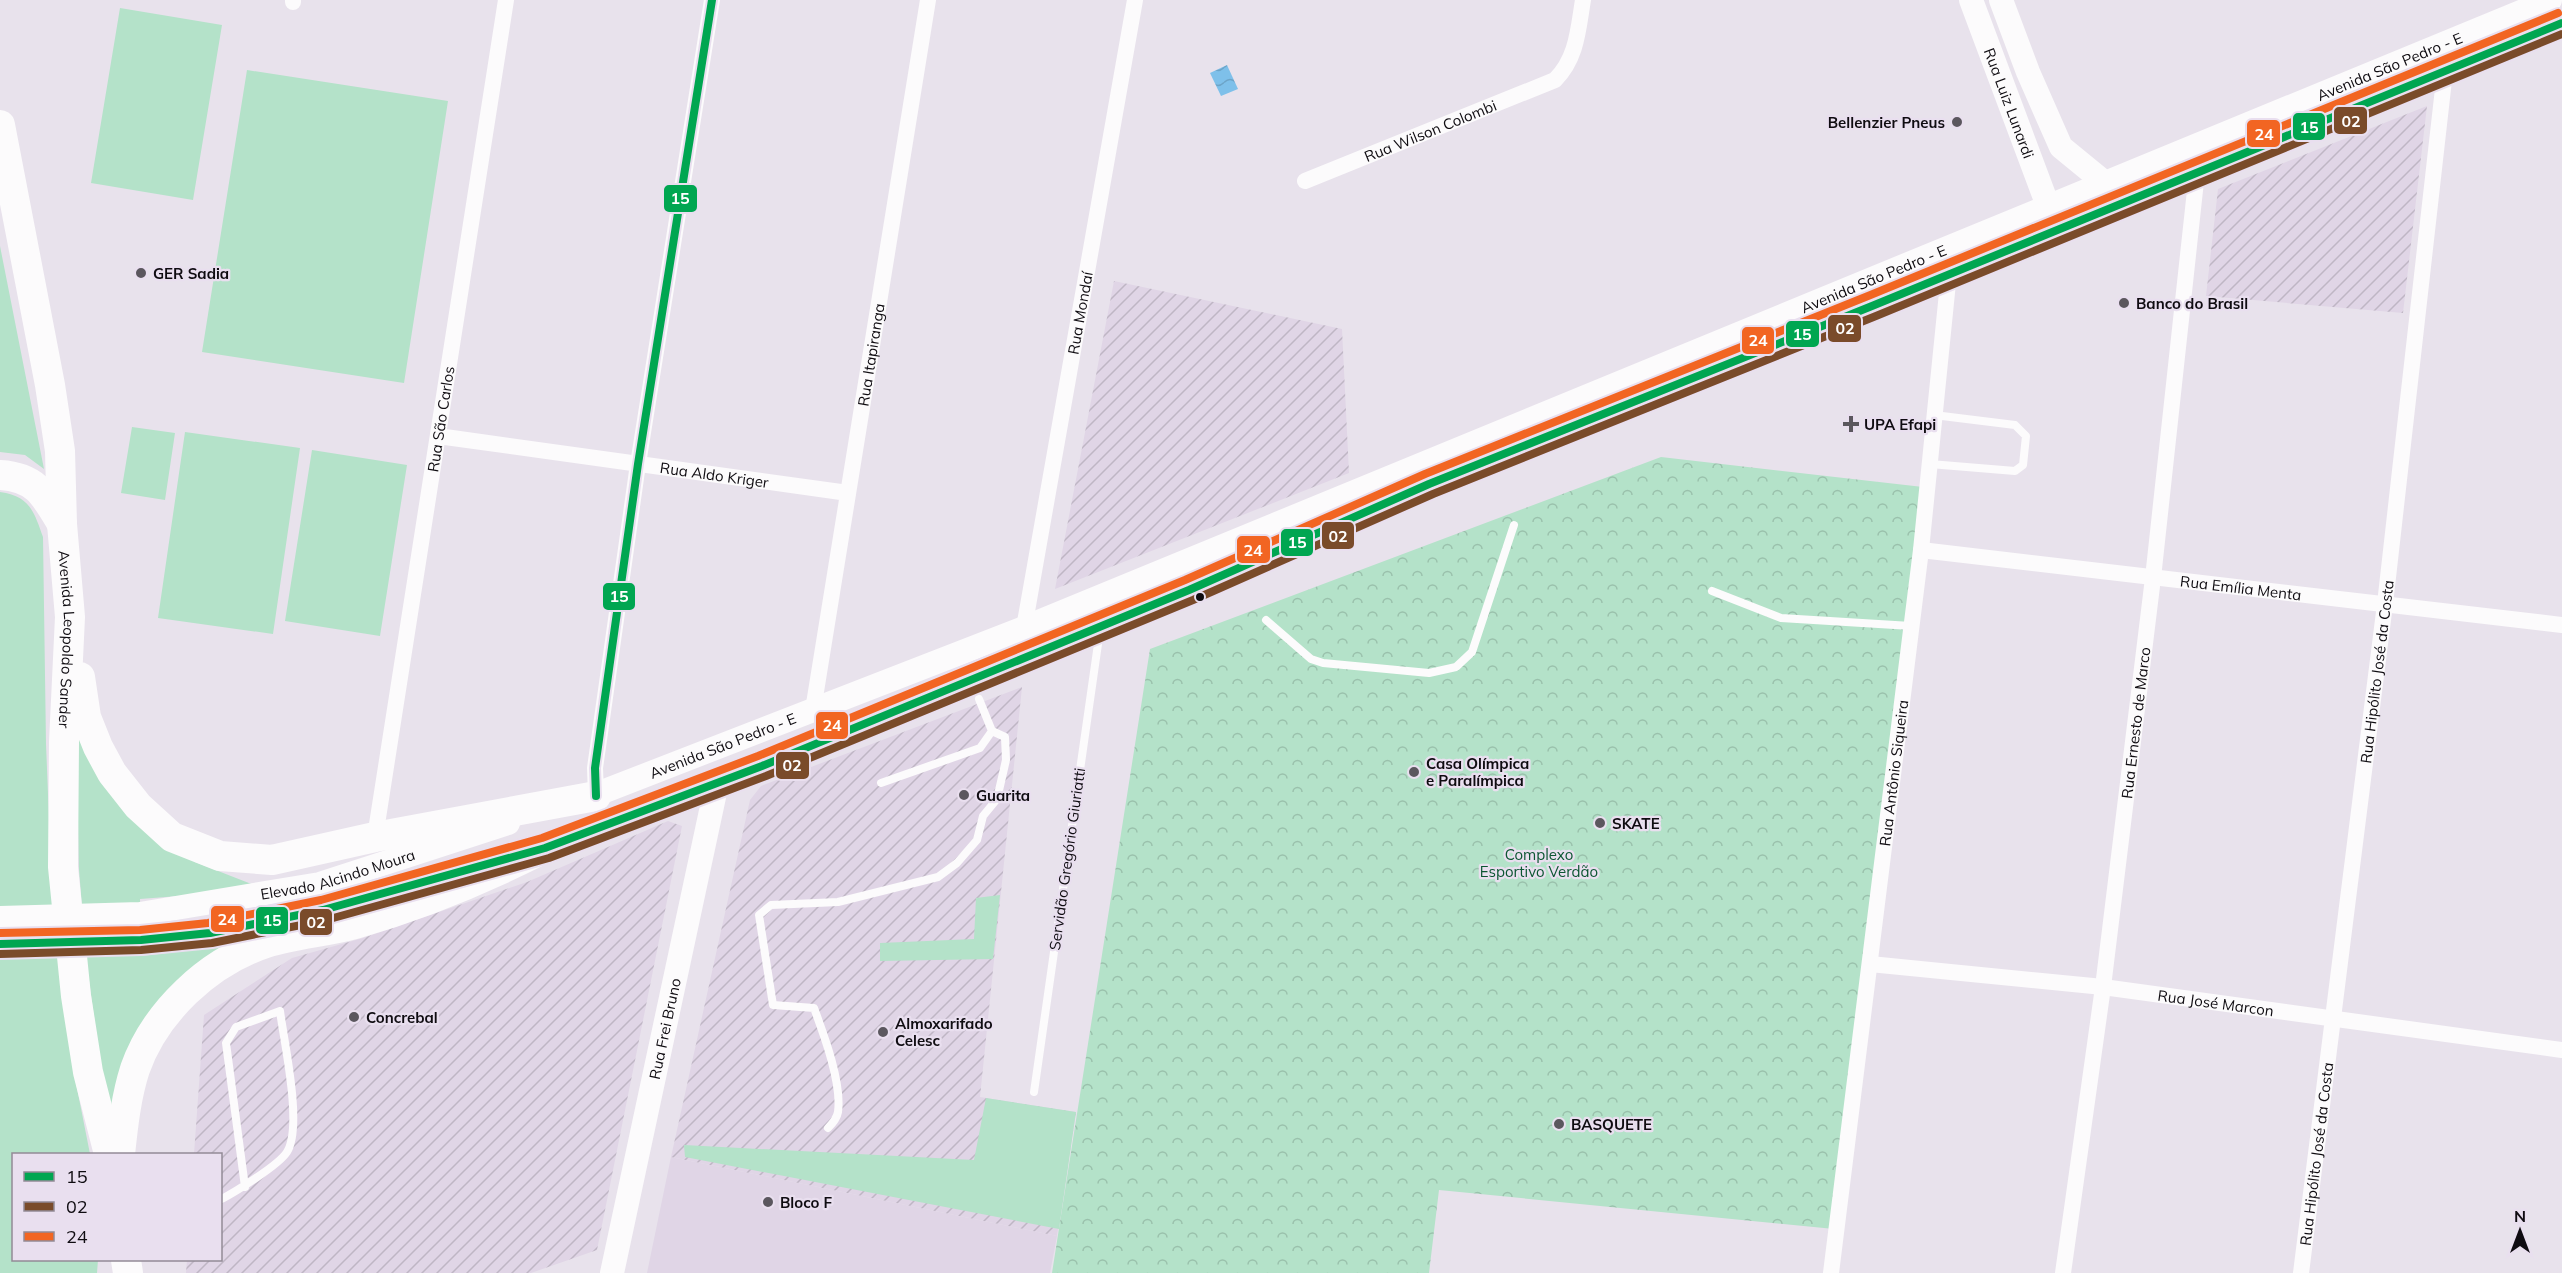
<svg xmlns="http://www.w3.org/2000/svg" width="2562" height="1273" viewBox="0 0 2562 1273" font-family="Mulish,sans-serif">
<defs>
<pattern id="industrial-furrows" width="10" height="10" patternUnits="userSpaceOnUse" patternTransform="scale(1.5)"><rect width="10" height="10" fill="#e0d5e6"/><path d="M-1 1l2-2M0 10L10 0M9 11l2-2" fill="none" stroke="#bfb6c4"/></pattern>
<pattern id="park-crowns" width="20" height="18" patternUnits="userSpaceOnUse" patternTransform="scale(1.5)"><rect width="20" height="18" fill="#b4e2c9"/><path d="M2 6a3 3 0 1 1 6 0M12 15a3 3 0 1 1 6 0" fill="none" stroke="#9ac1ac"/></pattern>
<pattern id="water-waves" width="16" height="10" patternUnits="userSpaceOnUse" patternTransform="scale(1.5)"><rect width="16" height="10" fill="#7ec0ea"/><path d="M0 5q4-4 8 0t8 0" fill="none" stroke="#6ca4c8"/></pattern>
</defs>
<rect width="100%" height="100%" fill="#e8e2ec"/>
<path fill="#e0d5e6" d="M 671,1157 L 1057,1236 L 1050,1273 L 647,1273 Z"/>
<path fill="url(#industrial-furrows)" d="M 2427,106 L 2403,313 L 2206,296 L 2218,189 Z
M 1114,281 L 1342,329 L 1349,473 L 1055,589 Z
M 1022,687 L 980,1097 L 1076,1112 L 1057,1236 L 671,1157 L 750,800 L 761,786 Z
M 668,821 L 682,826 L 597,1250 L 531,1273 L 186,1273 L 187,1260 L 220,1260 L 220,1154 L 194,1154 L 204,1015 L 292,958 L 363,938 L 527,882 Z"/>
<path fill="#b4e2c9" d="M 120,8 L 222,25 L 193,200 L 91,183 Z
M 247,70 L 448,101 L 404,383 L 202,352 Z
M 0,246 L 44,469 L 25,455 L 0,452 Z
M 132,427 L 175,433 L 165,500 L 121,493 Z
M 185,432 L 300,448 L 273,634 L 158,618 Z
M 312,450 L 407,465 L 380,636 L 285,621 Z
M 0,492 C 30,496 34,512 43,537 L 46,744 L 51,869 L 72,1063 L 90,1154 L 14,1154 L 14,1260 L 98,1260 L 97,1273 L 0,1273 Z
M 76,723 L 195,862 L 254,885 L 205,894 L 140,899 L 141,956 L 211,948 L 237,942 L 193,970 L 109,1125 L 87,966 L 79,870 Z
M 1000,895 L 993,959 L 880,961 L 880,943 L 974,939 L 976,898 Z
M 986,1098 L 1076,1112 L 1059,1229 L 685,1157 L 684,1145 L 974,1160 Z"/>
<path fill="url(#park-crowns)" d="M 1661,457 L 1923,487 L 1834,1229 L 1439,1190 L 1429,1273 L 1052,1273 L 1150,649 Z"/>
<path fill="url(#water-waves)" d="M 1227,65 L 1238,89 L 1221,96 L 1210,73 Z"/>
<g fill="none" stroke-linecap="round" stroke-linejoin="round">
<path stroke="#fcfbfc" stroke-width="8" d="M 1930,464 L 2015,471 L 2023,465 L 2026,436 L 2015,425 L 1934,415
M 1712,591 L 1781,618 L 1911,626
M 1266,620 L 1311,659 L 1323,663 L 1429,673 L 1456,667 L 1472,652 L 1514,525
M 881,783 L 980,748 L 992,731
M 1034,1092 L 1100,630
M 828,1128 C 832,1124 837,1118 838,1112 C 842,1083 824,1035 814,1008 L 773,1005 L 759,915 L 771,905 L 838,902 L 938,877 L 957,863 L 977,840 L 983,816 L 997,799 L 1006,760 L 1005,737 L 992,731 L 979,699
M 220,1200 C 235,1192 279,1165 287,1152 C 303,1126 284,1042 280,1011 L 236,1027 L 226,1043 L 245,1187"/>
<g stroke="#fcfbfc" stroke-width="16">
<path d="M 293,2 L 293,0"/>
<path id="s1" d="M 1305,181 L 1555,80 C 1577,58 1578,30 1583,0"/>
<path id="s2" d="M 438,436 L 848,493"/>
<path id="s3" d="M 1921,550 L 2562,625"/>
<path id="s4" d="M 1024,628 L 1135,0"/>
<path id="s5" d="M 813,710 L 928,0"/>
<path d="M 596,796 L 595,768 L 638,464 L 712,0"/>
<path id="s6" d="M 375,837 L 506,0"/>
<path id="s7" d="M 1870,964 L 2103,987 L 2562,1050"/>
<path id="s8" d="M 1831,1273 L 1921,550 L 1949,273"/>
<path id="s9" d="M 2063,1273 L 2103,987 L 2153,578 L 2197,172"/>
<path id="s10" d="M 2301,1273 L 2385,604 L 2445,71"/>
</g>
<g stroke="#fcfbfc" stroke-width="24">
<path id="s11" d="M 1971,0 L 2048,206"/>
<path d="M 2001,0 L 2028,72 L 2061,147 L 2105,183"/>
<path id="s12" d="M 579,801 L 1024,628 L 2550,0"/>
<path d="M 528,852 L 762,766 L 1189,590 L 1429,484 L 1872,306 L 2562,23"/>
<path id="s13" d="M 0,918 L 140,914 L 320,884 L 508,823"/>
<path d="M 0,944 C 70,942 140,943 209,933 C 305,919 398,887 492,862"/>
<path id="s14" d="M 612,1273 L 717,783"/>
</g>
<g stroke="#fcfbfc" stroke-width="30">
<path id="s15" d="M 0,125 L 50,385 L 60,451 L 62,524 L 70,617 L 64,742 L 63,867 L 76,996 L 88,1072 L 109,1154"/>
<path d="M 0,475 C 36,477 45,495 62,524"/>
<path d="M 80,677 L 86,717 L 98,747 L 112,773 L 138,806 L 172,837 L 220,856 L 272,860 L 375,837 L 596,796"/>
<path d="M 120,1154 C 123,1126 126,1097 135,1069 C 155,1012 208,962 266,943 C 294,934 326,932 355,924 C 421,905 484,879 545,848"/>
<path d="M 126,1260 L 128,1273"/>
</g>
<defs>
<path id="bus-1" d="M 596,796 L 595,768 L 638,464 L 712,0
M 0,944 L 141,940 L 210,933 L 323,910 L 545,848 L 762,766 L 1189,590 L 1429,484 L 1872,306 L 2562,23"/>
<path id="bus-2" d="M 0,954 L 141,950 L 212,943 L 326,920 L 549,858 L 766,776 L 1193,600 L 1433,494 L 1876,316 L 2562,34"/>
<path id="bus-3" d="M 0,933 L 140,930 L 208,923 L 321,900 L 542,838 L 758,756 L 1185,580 L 1425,474 L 1868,296 L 2558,13"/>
</defs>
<use href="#bus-1" stroke="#e9dfef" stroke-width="12"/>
<use href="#bus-2" stroke="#e9dfef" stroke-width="12"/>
<use href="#bus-3" stroke="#e9dfef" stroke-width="12"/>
<use href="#bus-1" stroke="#00a651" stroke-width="8"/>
<use href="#bus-2" stroke="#7a4b2a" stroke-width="8"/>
<use href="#bus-3" stroke="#f26522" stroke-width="8"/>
</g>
<g fill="#5b575e" stroke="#e9dfef" stroke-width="2">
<circle cx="1957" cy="122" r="6"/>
<circle cx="141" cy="273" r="6"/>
<circle cx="2124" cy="303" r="6"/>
<path d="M1848 415h6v6h6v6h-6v6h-6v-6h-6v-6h6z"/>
<circle cx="1414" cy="772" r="6"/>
<circle cx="964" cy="795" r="6"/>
<circle cx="1600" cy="823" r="6"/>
<circle cx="354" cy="1017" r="6"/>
<circle cx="883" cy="1032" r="6"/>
<circle cx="1559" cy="1124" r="6"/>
<circle cx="768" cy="1202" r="6"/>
</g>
<circle fill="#0f0c11" stroke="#e9dfef" stroke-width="2" cx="1200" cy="597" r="5"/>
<g text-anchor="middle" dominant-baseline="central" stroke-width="4.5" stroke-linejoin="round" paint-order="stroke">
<g font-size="15" fill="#0f0c11" stroke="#e9dfef">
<text stroke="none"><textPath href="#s12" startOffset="1954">Avenida São Pedro - E</textPath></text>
<text stroke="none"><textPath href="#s11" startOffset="110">Rua Luiz Lunardi</textPath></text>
<text stroke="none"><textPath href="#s1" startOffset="135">Rua Wilson Colombi</textPath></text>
<text stroke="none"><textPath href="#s12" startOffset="1396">Avenida São Pedro - E</textPath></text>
<text stroke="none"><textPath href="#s4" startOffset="320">Rua Mondaí</textPath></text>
<text stroke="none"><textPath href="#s5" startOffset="360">Rua Itapiranga</textPath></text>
<text stroke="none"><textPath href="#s6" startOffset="423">Rua São Carlos</textPath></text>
<text stroke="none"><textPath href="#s2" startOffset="279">Rua Aldo Kriger</textPath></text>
<text stroke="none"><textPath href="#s3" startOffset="322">Rua Emília Menta</textPath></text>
<text stroke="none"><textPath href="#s15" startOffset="520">Avenida Leopoldo Sander</textPath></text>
<text stroke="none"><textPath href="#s10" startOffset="606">Rua Hipólito José da Costa</textPath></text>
<text stroke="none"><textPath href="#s9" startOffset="555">Rua Ernesto de Marco</textPath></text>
<text stroke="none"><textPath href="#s12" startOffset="154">Avenida São Pedro - E</textPath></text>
<text stroke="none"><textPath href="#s8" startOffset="504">Rua Antônio Siqueira</textPath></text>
<text transform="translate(1067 859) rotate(-82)">Servidão Gregório Giuriatti</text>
<text stroke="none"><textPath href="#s13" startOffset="342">Elevado Alcindo Moura</textPath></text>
<text stroke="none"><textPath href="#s7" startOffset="348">Rua José Marcon</textPath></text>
<text stroke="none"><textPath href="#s14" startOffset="250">Rua Frei Bruno</textPath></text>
<text stroke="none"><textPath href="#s10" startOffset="120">Rua Hipólito José da Costa</textPath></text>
</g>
<g font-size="15" font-weight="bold" fill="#0f0c11" stroke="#e9dfef" text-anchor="start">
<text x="1945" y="122" text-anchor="end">Bellenzier Pneus</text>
<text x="153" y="273">GER Sadia</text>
<text x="2136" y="303">Banco do Brasil</text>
<text x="1864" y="424">UPA Efapi</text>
<text x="1426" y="763">Casa Olímpica<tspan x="1426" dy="17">e Paralímpica</tspan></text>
<text x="976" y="795">Guarita</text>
<text x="1612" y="823">SKATE</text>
<text x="366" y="1017">Concrebal</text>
<text x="895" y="1023">Almoxarifado<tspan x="895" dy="17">Celesc</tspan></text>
<text x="1571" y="1124">BASQUETE</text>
<text x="780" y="1202">Bloco F</text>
</g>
<g font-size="15" fill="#0c5632" stroke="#e9dfef">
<text x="1539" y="854">Complexo<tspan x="1539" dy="17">Esportivo Verdão</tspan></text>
</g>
</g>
<g stroke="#e9dfef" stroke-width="2">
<rect x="2333" y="106" width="35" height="29" rx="6" fill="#7a4b2a"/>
<rect x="2292" y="112" width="34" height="29" rx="6" fill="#00a651"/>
<rect x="2246" y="119" width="35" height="29" rx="6" fill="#f26522"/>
<rect x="663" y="184" width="35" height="29" rx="6" fill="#00a651"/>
<rect x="1827" y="314" width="35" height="29" rx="6" fill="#7a4b2a"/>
<rect x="1785" y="320" width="35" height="28" rx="6" fill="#00a651"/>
<rect x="1741" y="326" width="34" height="29" rx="6" fill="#f26522"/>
<rect x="1321" y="521" width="34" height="29" rx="6" fill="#7a4b2a"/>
<rect x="1280" y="528" width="34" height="29" rx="6" fill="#00a651"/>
<rect x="1236" y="535" width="35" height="29" rx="6" fill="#f26522"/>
<rect x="602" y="582" width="34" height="29" rx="6" fill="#00a651"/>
<rect x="815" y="711" width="34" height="29" rx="6" fill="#f26522"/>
<rect x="775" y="751" width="35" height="29" rx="6" fill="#7a4b2a"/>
<rect x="210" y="905" width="35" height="28" rx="6" fill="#f26522"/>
<rect x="255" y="906" width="34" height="29" rx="6" fill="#00a651"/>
<rect x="299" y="908" width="34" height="28" rx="6" fill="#7a4b2a"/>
</g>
<g font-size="16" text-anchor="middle" font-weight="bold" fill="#fff">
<text x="2351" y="127">02</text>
<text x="2309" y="133">15</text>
<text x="2264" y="140">24</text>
<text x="680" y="204">15</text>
<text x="1845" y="334">02</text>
<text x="1802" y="340">15</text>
<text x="1758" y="346">24</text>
<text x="1338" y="542">02</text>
<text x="1297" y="548">15</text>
<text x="1253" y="556">24</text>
<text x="619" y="602">15</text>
<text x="832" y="731">24</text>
<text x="792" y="771">02</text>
<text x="227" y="925">24</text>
<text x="272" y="926">15</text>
<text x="316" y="928">02</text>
</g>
<rect x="12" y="1153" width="210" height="108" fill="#e9dfef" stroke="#928b96" stroke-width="1.5"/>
<rect x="24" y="1172" width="30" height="9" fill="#00a651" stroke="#928b96" stroke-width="1.5"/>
<text x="66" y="1183" font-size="18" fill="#0f0c11">15</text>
<rect x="24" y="1202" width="30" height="9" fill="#7a4b2a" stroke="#928b96" stroke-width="1.5"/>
<text x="66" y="1213" font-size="18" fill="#0f0c11">02</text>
<rect x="24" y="1232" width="30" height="9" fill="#f26522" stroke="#928b96" stroke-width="1.5"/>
<text x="66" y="1243" font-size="18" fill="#0f0c11">24</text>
<g transform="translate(2520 1231)" stroke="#e9dfef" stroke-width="4.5" paint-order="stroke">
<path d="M0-4.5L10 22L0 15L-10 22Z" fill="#0f0c11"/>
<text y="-9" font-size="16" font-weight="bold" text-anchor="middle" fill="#0f0c11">N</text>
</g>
</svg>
